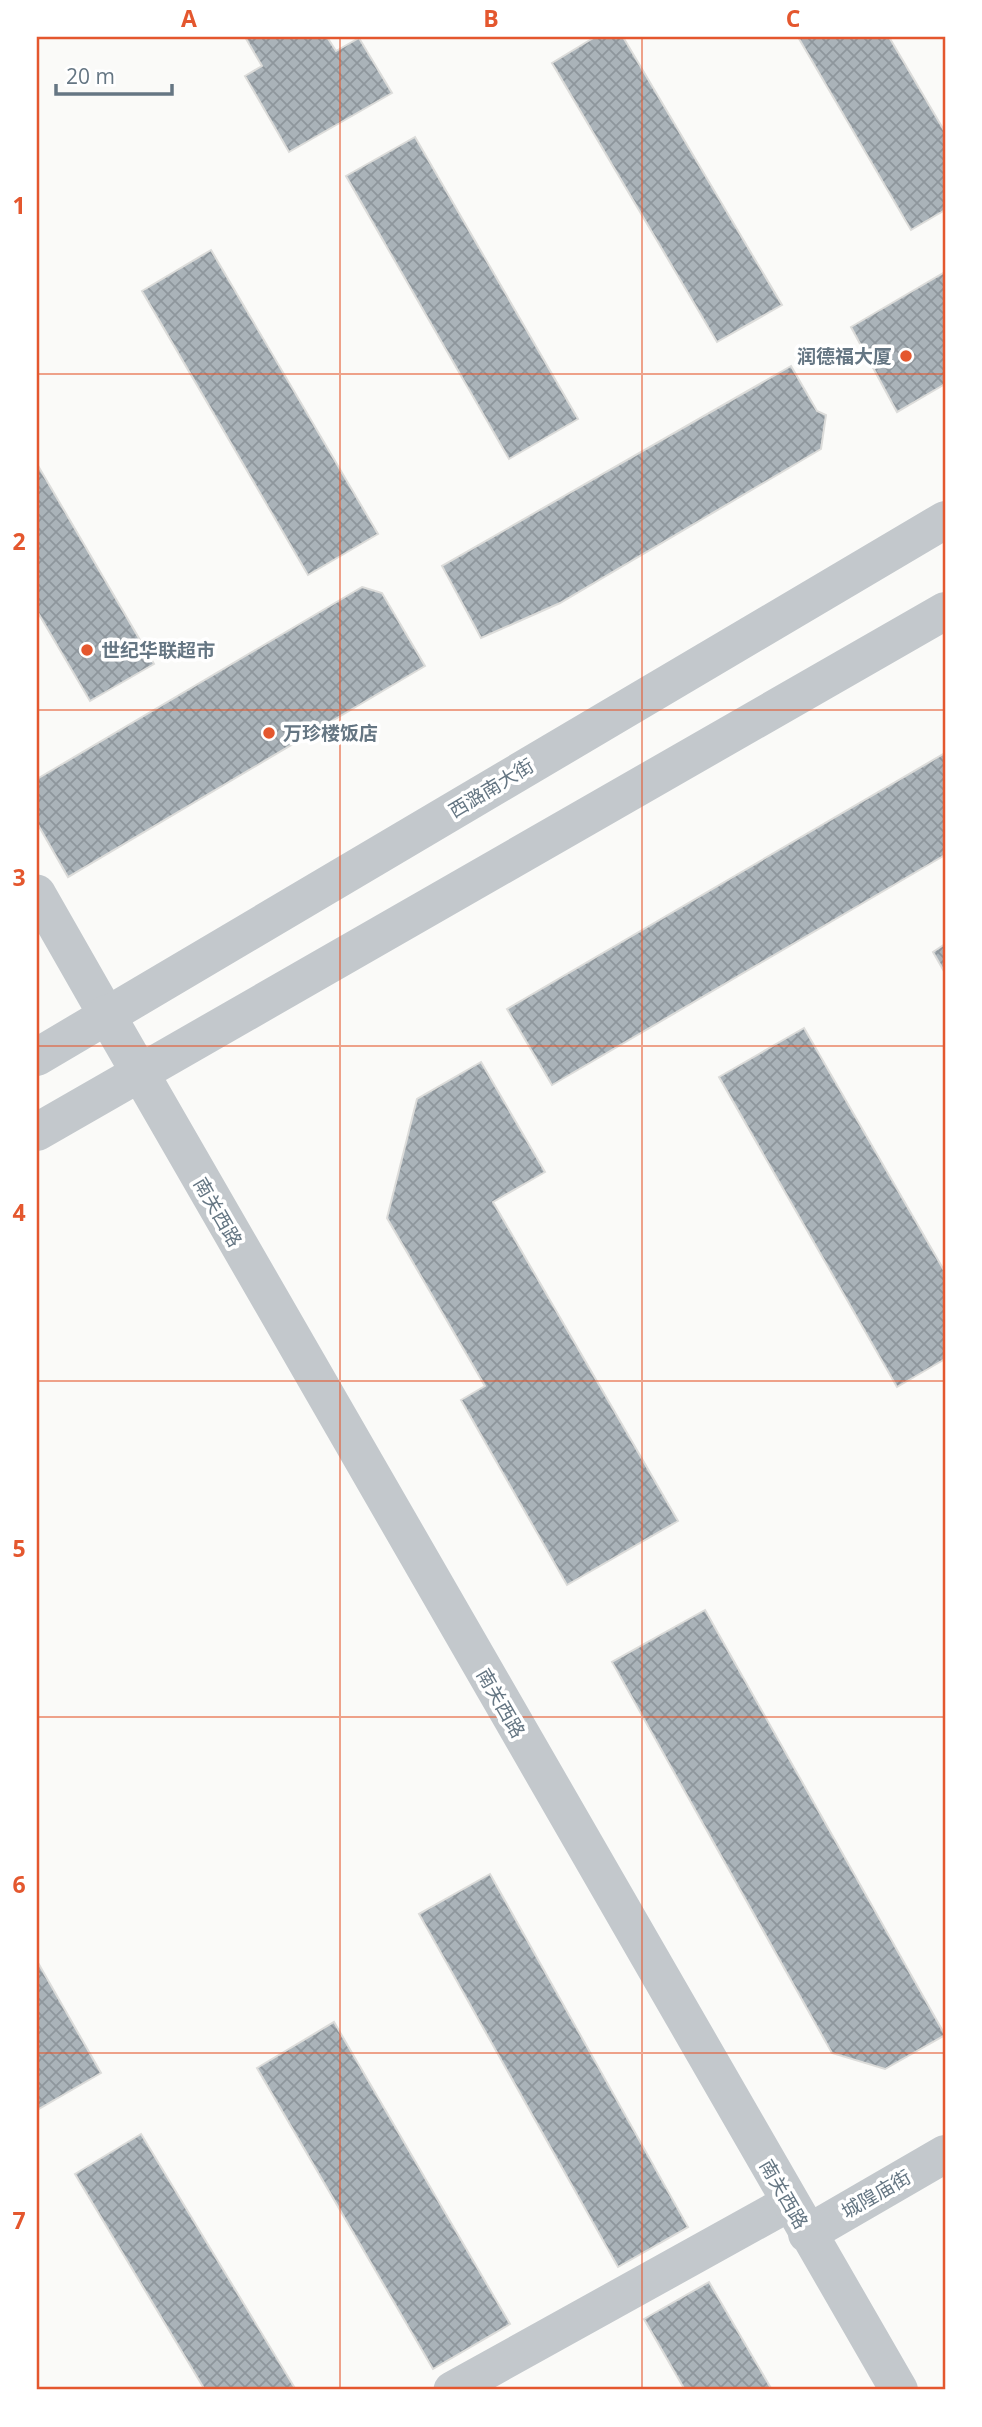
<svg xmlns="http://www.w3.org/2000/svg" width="982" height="2427" viewBox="0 0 982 2427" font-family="'Open Sans','Noto Sans SC',sans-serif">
<defs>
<pattern id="building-cross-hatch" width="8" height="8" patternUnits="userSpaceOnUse" patternTransform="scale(1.75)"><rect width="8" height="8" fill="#aab3b9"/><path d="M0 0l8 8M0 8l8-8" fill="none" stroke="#8e969c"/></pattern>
</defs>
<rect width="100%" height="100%" fill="#fafaf8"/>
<path fill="url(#building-cross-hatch)" stroke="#dcdcda" stroke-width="2" d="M 245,37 L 327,37 L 336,51 L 359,38 L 392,93 L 289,152 L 245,76 L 262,66 Z
M 595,37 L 623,37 L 782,305 L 717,342 L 552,63 Z
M 798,37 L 889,37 L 945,132 L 945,210 L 911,230 Z
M 415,137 L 578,419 L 509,459 L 346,176 Z
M 211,250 L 378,534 L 308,575 L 142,291 Z
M 945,272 L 945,384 L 897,412 L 851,327 Z
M 791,366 L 817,411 L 826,415 L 821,449 L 560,603 L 481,638 L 442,566 Z
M 37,464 L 154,664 L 90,701 L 37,611 Z
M 362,587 L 382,593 L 425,666 L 68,877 L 37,823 L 37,779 Z
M 945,753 L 945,855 L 552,1085 L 507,1009 Z
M 945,944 L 945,973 L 933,952 Z
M 804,1028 L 945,1272 L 945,1359 L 897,1387 L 719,1077 Z
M 481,1062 L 545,1172 L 493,1202 L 678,1521 L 567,1585 L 461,1400 L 485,1386 L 387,1218 L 417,1099 Z
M 705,1610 L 945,2035 L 885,2069 L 832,2053 L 612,1662 Z
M 490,1874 L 688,2227 L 618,2267 L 419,1914 Z
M 37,1961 L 101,2073 L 37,2110 Z
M 334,2022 L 510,2324 L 433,2369 L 257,2068 Z
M 141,2134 L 296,2390 L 205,2390 L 75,2174 Z
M 709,2282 L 772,2390 L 685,2390 L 644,2319 Z"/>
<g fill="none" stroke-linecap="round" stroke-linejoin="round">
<path stroke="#c3c8cc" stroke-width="37" d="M 37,893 L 106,1014
M 452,2390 L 789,2203"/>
<path stroke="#c3c8cc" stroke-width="38" d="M 106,1014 L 899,2390
M 37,1057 L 945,520
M 37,1132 L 945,611
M 807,2234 L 945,2154"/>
</g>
<path fill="none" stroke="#e4572e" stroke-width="2" stroke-opacity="0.55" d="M 340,37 L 340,2390M 642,37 L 642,2390M 37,374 L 945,374M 37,710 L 945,710M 37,1046 L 945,1046M 37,1381 L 945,1381M 37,1717 L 945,1717M 37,2053 L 945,2053"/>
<g fill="#e4572e" stroke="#fff" stroke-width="2.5">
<circle cx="906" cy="356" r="7"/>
<circle cx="87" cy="650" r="7"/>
<circle cx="269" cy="733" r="7"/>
</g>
<g text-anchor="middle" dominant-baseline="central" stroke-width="7" stroke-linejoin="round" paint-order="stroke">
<g font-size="19" font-weight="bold" fill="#657683" stroke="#fff" text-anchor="start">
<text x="892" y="356" text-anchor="end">润德福大厦</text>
<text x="101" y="650">世纪华联超市</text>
<text x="283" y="733">万珍楼饭店</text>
</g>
<g font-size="19" fill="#657683" stroke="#fff">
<text transform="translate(491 788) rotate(-31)">西潞南大街</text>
<text transform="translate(218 1212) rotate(60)">南关西路</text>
<text transform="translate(501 1703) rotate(60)">南关西路</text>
<text transform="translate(784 2194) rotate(60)">南关西路</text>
<text transform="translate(876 2194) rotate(-30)">城隍庙街</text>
</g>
</g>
<rect width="982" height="2427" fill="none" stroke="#ffffff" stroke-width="77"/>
<path d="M56 84v10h116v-10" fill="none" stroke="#657683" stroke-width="3.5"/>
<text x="66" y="84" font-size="21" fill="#657683" stroke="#ffffff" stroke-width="5" paint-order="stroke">20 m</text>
<rect x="38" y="38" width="906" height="2350" fill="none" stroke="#e4572e" stroke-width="2.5"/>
<g font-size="23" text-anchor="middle" font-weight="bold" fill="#e4572e">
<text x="189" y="27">A</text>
<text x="491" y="27">B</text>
<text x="793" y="27">C</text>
<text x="19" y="214">1</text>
<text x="19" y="550">2</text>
<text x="19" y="886">3</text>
<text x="19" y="1221">4</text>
<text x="19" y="1557">5</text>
<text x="19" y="1893">6</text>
<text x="19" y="2229">7</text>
</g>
</svg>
